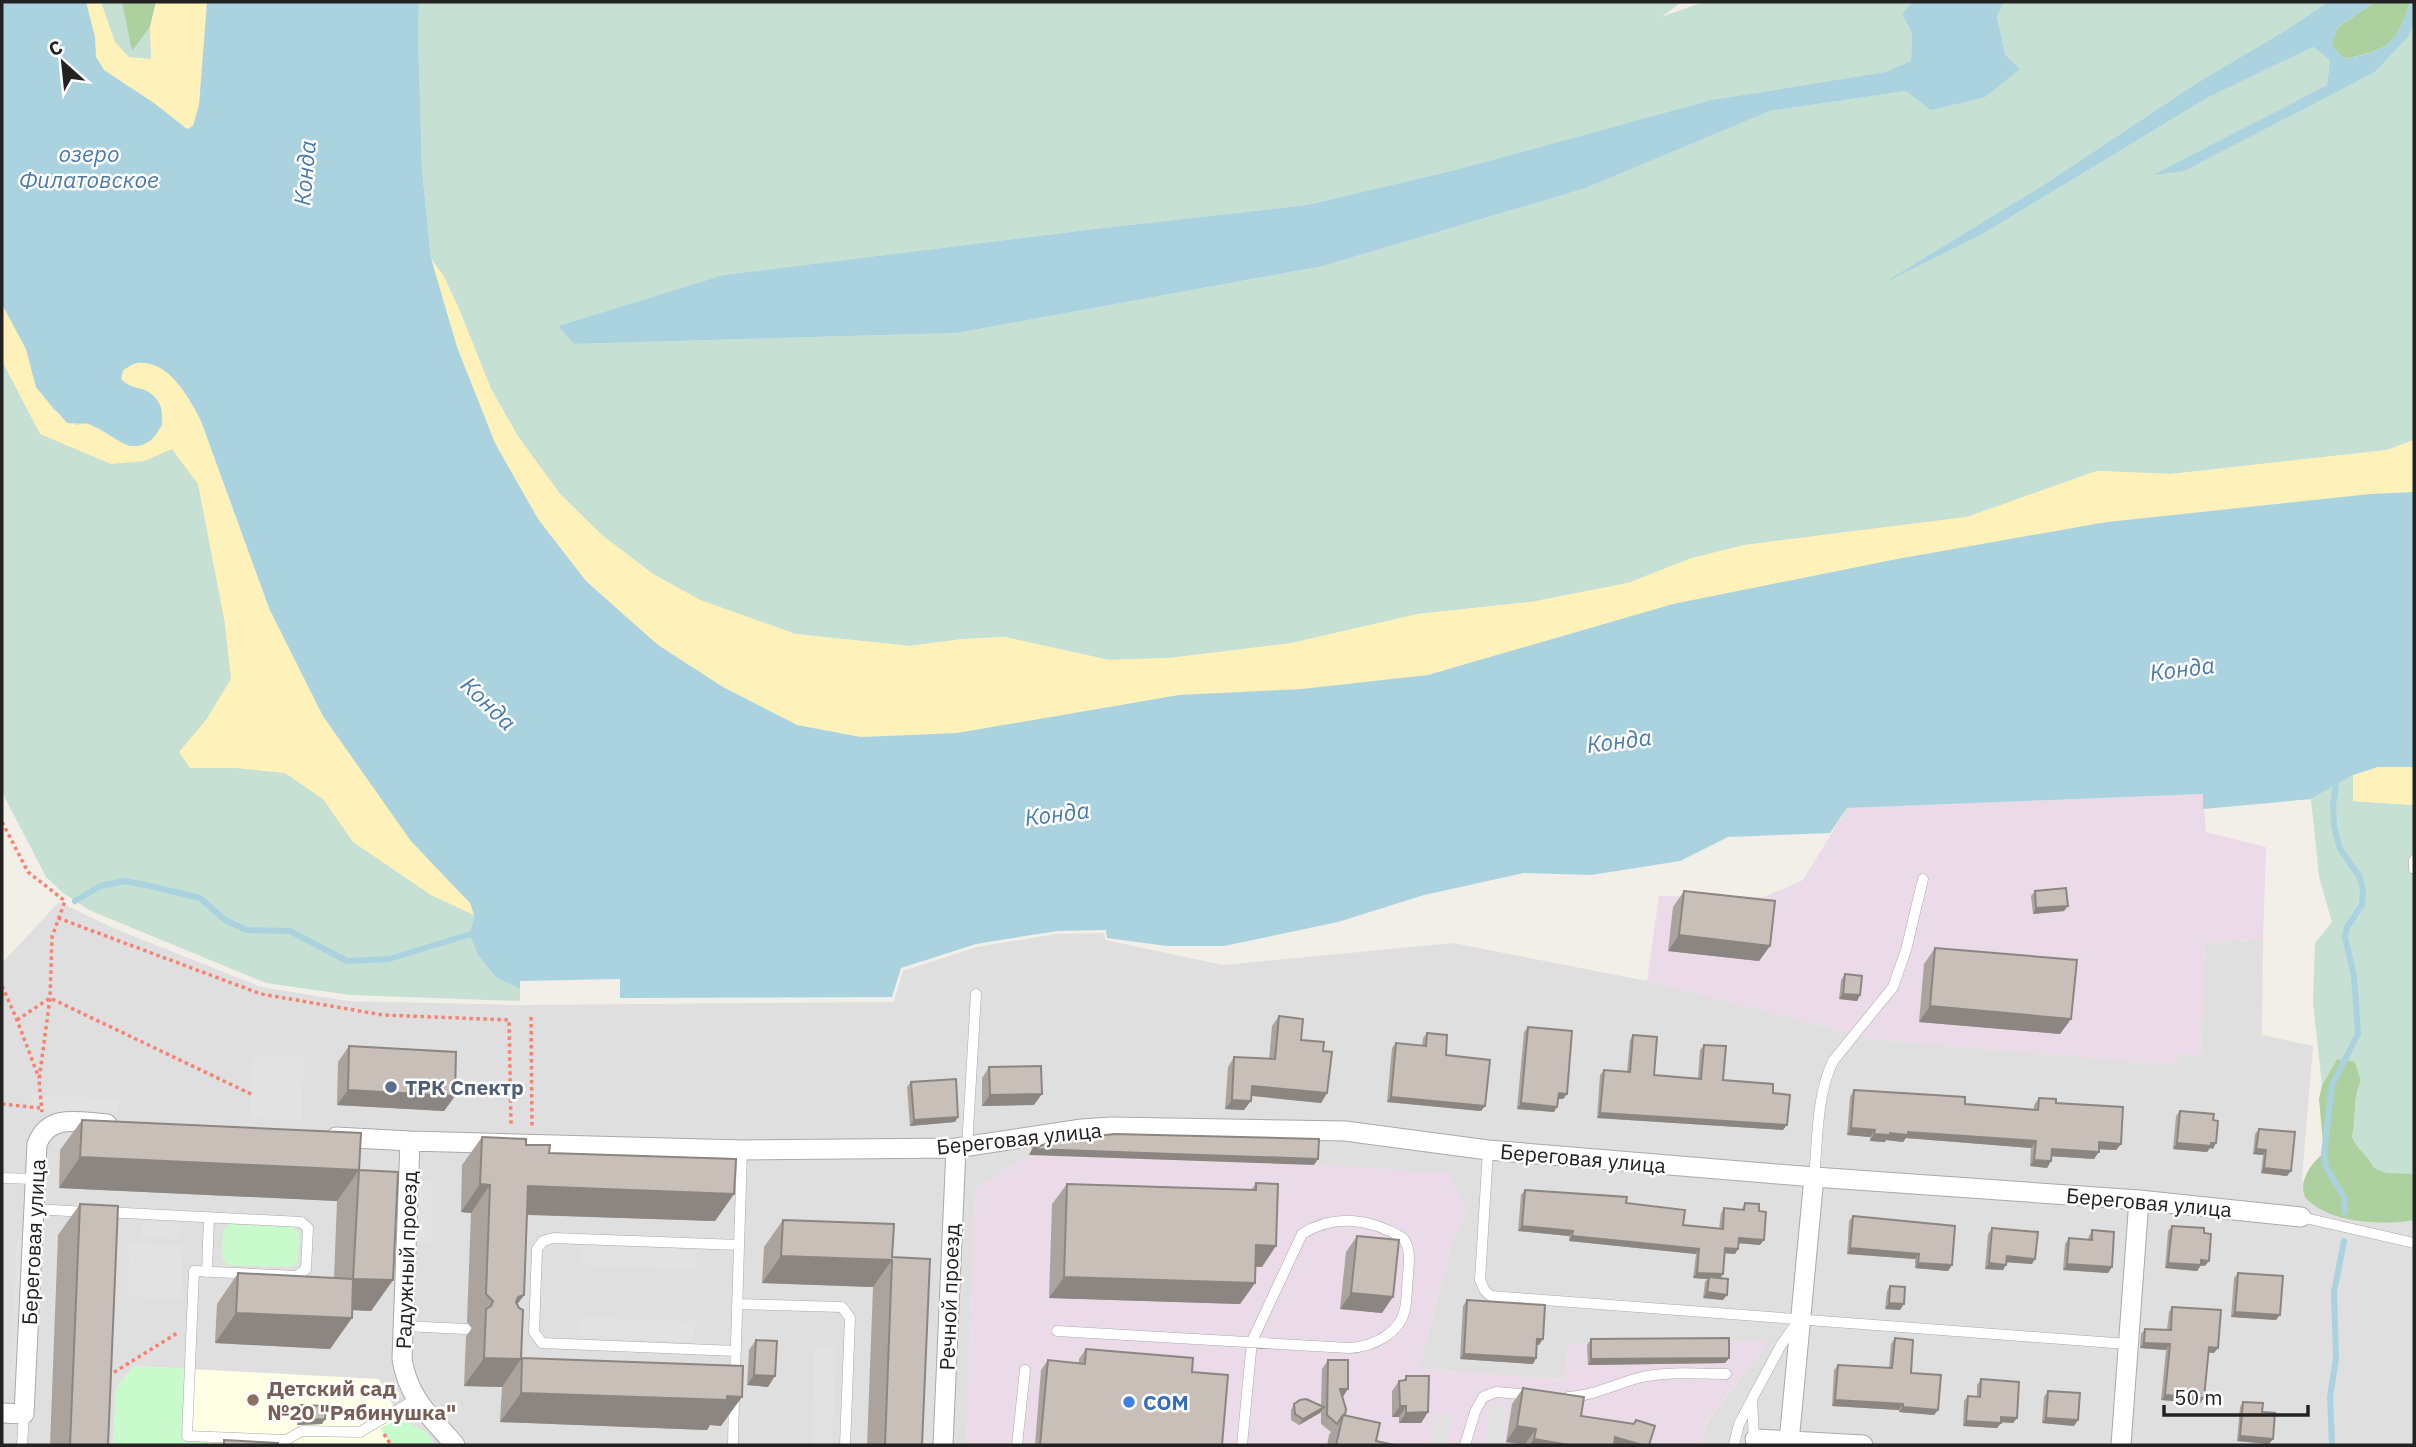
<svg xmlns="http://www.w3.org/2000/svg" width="2416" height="1447" viewBox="0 0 2416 1447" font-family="'IBM Plex Sans',sans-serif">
<rect width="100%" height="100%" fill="#f2efe9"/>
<path fill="#e0dfdf" d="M 59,902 L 113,928 L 261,987 L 348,1001 L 520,1005 L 891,1002 L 894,1001 L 903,971 L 977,947 L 1057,934 L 1104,933 L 1105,940 L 1223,965 L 1453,943 L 1647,981 L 1875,1039 L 2176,1065 L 2177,1054 L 2201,1056 L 2205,942 L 2263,940 L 2262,1035 L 2313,1046 L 2302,1178 L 2309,1198 L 2414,1214 L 2414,1445 L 1703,1445 L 1705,1424 L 1766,1345 L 1569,1344 L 1564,1380 L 1422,1369 L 1422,1357 L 1453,1241 L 1467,1209 L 1314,1165 L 1032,1156 L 1020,1160 L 975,1190 L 967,1445 L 2,1445 L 2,963 Z"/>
<path fill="#ebdbe8" d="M 2203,794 L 2206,832 L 2266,847 L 2263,940 L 2205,942 L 2201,1056 L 2178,1054 L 2176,1065 L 1875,1039 L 1647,981 L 1659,896 L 1764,897 L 1803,880 L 1847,808 Z
M 1032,1156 L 1314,1165 L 1449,1173 L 1467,1209 L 1453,1241 L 1422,1357 L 1422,1369 L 1564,1380 L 1569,1344 L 1766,1341 L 1766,1345 L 1705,1423 L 1703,1445 L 967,1445 L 975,1190 L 1020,1160 Z"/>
<path fill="#ffffe5" d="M 134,1366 L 379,1379 L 400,1419 L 427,1433 L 435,1445 L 113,1445 L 116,1388 Z"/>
<path fill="#add19e" d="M 118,2 L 156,2 L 150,27 L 132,52 Z
M 2375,2 L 2410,2 C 2396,46 2389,49 2345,59 L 2331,46 L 2337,28 Z
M 2337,1059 L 2355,1061 L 2361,1081 C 2352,1099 2357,1118 2352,1137 C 2358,1151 2369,1155 2374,1168 L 2414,1157 L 2414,1220 C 2383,1226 2327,1223 2305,1197 C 2298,1181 2312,1162 2324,1153 L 2319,1099 L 2322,1085 Z"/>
<path fill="#c6e0d4" d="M 86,2 L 122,2 L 132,51 L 150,27 L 154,103 Z
M 419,2 L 1682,2 L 1661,17 L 1704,2 L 1912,2 L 1902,14 L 1912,33 L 1911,61 L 1885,72 L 1711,100 L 1459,169 L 1307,205 L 1094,229 L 723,275 L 558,326 L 575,344 L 957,333 L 1323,266 L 1586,188 L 1770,111 L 1906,91 L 2020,69 L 2005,54 L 1997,16 L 2004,2 L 2328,2 L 2286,30 L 2197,83 L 2045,184 L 1893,278 L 1981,235 L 2207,98 L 2313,47 L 2330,60 L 2327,85 L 2156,174 L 2184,170 L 2375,72 L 2408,37 L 2414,24 L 2414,440 L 2387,450 L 2171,474 L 2097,471 L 1967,517 L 1745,545 L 1692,558 L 1628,583 L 1531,602 L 1418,614 L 1292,643 L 1170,658 L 1109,660 L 1005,637 L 963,639 L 910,646 L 795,634 L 700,600 L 653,574 L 603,536 L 560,494 L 517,435 L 491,389 L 459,309 L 444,277 L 431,258 L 422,169 L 418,31 Z
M 2,304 L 136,363 L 269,608 L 411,841 L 457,888 L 474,915 L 470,935 L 497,978 L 520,989 L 520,1001 L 350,995 L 266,983 L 89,910 L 63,893 L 46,877 L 2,792 Z
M 2353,775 L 2353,801 L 2414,805 L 2414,1174 L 2386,1173 L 2374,1168 C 2369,1155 2358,1151 2352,1137 C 2357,1118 2352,1099 2361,1081 L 2355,1062 L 2337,1059 L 2322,1085 L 2313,1003 L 2315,943 L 2332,922 L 2319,877 L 2311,799 Z"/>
<path fill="#fff1ba" d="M 86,2 L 101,2 L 115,42 L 129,57 L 151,59 L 150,27 L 156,2 L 207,2 L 199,105 L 193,126 L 187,129 L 154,103 L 104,70 L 96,57 L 95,37 Z
M 431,259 L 444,277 L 459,309 L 491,389 L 517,435 L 560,494 L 603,536 L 653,574 L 700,600 L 796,634 L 910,646 L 963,639 L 1005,637 L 1109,660 L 1170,658 L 1292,643 L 1418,614 L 1531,602 L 1628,583 L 1692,558 L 1745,545 L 1967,517 L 2097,471 L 2171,474 L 2387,450 L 2414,440 L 2414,492 L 2370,494 L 2107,522 L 1897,559 L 1673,604 L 1428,675 L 1302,689 L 1179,695 L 957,733 L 861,737 L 797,725 L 723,687 L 658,645 L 586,581 L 538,519 L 495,443 L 457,347 Z
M 2,304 L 26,349 L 36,387 L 54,410 L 76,425 L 87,423 L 129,446 L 162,427 C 164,403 152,389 128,387 L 121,379 L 123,370 C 127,368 133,363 138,363 C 169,359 191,399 201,421 L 269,608 L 323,716 L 411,841 L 470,903 L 474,915 L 431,895 L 353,842 L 323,799 L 285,773 L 235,768 L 190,768 L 179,752 L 206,720 L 231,679 L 225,624 L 198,484 L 172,449 L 144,461 L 111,464 L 40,434 L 2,361 Z
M 2378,767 L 2414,767 L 2414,805 L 2353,801 L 2353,775 Z"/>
<path fill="#c8facc" d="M 230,1224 L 294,1227 L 299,1233 L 298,1261 L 292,1267 L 227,1265 L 222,1257 L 223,1230 Z
M 134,1366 L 190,1369 L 187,1435 L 209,1437 L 208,1445 L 113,1445 L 116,1388 Z
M 400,1419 L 427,1433 L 435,1445 L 391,1445 L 380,1428 Z"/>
<path fill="#e2e2e2" d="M 252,1055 L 304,1057 L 301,1120 L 250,1118 Z
M 31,1094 L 119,1099 L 118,1116 L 31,1111 Z
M 416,1182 L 433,1182 L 431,1243 L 414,1242 Z
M 142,1221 L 181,1223 L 180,1239 L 142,1237 Z
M 17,1240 L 28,1240 L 21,1382 L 10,1382 Z
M 129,1243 L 183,1245 L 181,1299 L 127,1297 Z
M 581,1245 L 696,1250 L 695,1270 L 580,1265 Z
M 580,1317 L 695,1322 L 693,1342 L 579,1336 Z
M 815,1347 L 836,1347 L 832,1445 L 812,1445 Z
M 1491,1402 L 1507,1404 L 1501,1445 L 1485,1445 Z
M 1435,1412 L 1453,1415 L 1447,1445 L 1429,1445 Z"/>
<path fill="#aad3df" d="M 2,2 L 86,2 L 95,37 L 96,57 L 104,70 L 154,103 L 187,129 L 193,126 L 199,105 L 207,2 L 419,2 L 418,31 L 422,169 L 431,258 L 457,347 L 495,443 L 538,519 L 586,581 L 658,645 L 723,687 L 797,725 L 861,737 L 957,733 L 1179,695 L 1302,689 L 1428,675 L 1673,604 L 1897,559 L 2107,522 L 2370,494 L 2414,492 L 2414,767 L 2378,767 L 2353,775 L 2311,799 L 2203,809 L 2203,794 L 1847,808 L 1830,833 L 1728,837 L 1680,861 L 1591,875 L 1524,873 L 1424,895 L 1338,922 L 1224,946 L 1167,946 L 1107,938 L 1106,930 L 1057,931 L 976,944 L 901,968 L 892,997 L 620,998 L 620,979 L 520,981 L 520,989 L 497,978 L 478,955 L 470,935 L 474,915 L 470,903 L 411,841 L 323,716 L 269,608 L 201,421 C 190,399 169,360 138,363 C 133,363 127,368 123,370 L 121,379 C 133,391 142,385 154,396 C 172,414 158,448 132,446 C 117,444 104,427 88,424 C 81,422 74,424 67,423 L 36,387 L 26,349 L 2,304 Z
M 1912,2 L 2004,2 L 1997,16 L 2005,54 L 2020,69 L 1985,97 L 1931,110 L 1906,91 L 1770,111 L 1586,188 L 1323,266 L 957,333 L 574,344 L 558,326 L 723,275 L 1094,229 L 1307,205 L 1459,169 L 1711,100 L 1885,72 L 1911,61 L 1912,33 L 1902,14 Z
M 2328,2 L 2375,2 L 2337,28 L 2332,46 L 2345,59 C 2388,50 2396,45 2410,2 L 2414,2 L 2414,24 L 2408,37 L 2375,72 L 2184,171 L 2153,175 L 2327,85 L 2330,60 L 2313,47 L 2207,98 L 1981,235 L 1882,284 L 2045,184 L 2197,83 L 2286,30 Z"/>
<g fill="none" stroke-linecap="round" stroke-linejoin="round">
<path stroke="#aad3df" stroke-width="6" d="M 2337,778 L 2333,805 L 2334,826 L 2340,849 L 2359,876 L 2363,889 L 2362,905 L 2347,927 L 2345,937 L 2354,976 L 2358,1034 L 2332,1085 L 2324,1153 L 2326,1167 L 2344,1197 L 2345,1212
M 75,901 L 100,886 L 125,881 L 146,885 L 200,898 L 225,920 L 246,930 L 290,931 L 347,961 L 389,959 L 474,933
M 2332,1445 L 2330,1397 L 2336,1358 L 2334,1292 L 2344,1241"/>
<defs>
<path id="service" d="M 2414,860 L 2414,869
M 967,1147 L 976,994
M 1488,1150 L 1480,1280 L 1485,1291 L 1491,1296 L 2127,1344
M 1814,1177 C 1818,1139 1816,1097 1833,1061 L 1893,987 L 1906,950 L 1923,879
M 2,1178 L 36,1179
M 34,1209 L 86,1212
M 105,1212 L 301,1222 L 308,1228 L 306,1269 L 297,1276 L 194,1271 L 187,1436 L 286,1440 L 302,1431 L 360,1432 L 416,1399
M 2301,1217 L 2414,1243
M 207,1272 L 209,1217
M 738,1304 L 842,1307 L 850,1318 L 845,1445
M 403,1326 L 466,1329
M 1057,1331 L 1349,1348 C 1372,1347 1400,1334 1405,1309 C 1407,1298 1407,1286 1408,1275 C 1409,1262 1411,1249 1403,1238 C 1371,1219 1335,1213 1302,1234 L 1252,1341 L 1242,1445
M 736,1351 L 542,1343 L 534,1332 L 537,1249 L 543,1241 L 553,1238 L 739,1245
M 735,1376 L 742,1150
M 1568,1397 C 1594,1396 1617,1383 1642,1377 C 1669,1371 1698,1374 1726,1374
M 1754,1442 L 1752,1399 L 1781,1345 L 1797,1323
M 22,1445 L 24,1414
M 733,1445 L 734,1395
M 1017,1445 L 1025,1370
M 1465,1445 L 1475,1412 L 1483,1397 L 1496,1392 L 1532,1395
M 1734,1445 L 1739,1424 L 1752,1400"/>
<path id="minor" d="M 336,1137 L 410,1141 L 742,1150 L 956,1148 L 1082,1129 L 1111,1127 L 1345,1131 L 1488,1150 L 1814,1177 L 2139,1200 L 2301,1217
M 410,1141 L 402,1359 C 408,1398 431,1417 455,1445
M 2,1413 L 24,1414 L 37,1144 C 49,1113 79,1122 107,1124
M 1755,1439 L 1863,1445
M 1789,1442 L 1814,1177
M 943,1445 L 956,1148
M 2121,1445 L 2139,1200"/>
</defs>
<use href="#service" stroke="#a9a9a9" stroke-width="11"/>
<use href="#minor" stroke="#a9a9a9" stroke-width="21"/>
<path stroke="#fa8072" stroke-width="3.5" stroke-dasharray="3.5 3.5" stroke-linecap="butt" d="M 2,822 L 28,872 L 65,901 L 52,937 L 50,998 L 39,1080 L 42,1112
M 58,918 L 261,994 L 383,1015 L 509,1020 L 511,1125
M 2,986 L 17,1020 L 39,1078
M 531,1017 L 532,1128
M 17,1020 L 50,998 L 251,1094
M 2,1104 L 40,1108
M 108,1376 L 179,1332
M 384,1434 L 391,1445"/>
<use href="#service" stroke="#fff" stroke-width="10"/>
<use href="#minor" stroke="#fff" stroke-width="19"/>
</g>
<path fill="#aba49e" d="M 1684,891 L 1770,946 L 1759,961 L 1668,951 L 1673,907 Z
M 2035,891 L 2064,911 L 2033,914 L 2031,896 Z
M 1935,948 L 2071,1019 L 2060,1034 L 1919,1022 L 1924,964 Z
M 1845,974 L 1860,995 L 1857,1001 L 1839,999 L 1841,980 Z
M 1279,1016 L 1301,1040 L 1327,1093 L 1321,1103 L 1251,1096 L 1244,1110 L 1225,1109 L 1228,1067 L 1234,1057 L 1269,1059 L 1272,1026 Z
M 1528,1027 L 1567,1094 L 1563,1099 L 1558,1099 L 1554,1112 L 1517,1109 L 1524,1032 Z
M 1427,1033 L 1485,1106 L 1481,1111 L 1387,1102 L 1392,1048 L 1396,1043 L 1422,1046 L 1423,1038 Z
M 1633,1035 L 1654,1075 L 1698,1078 L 1700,1050 L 1704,1045 L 1723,1080 L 1773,1093 L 1783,1130 L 1597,1118 L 1600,1075 L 1604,1070 L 1627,1072 L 1630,1040 Z
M 349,1046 L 455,1096 L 444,1111 L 337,1105 L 338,1062 Z
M 989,1067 L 1034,1105 L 982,1106 L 982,1078 Z
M 911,1082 L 955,1122 L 910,1126 L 907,1087 Z
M 1854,1090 L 1965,1104 L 2034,1110 L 2034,1105 L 2039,1098 L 2056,1103 L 2121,1144 L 2116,1150 L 2099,1149 L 2094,1159 L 2052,1156 L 2051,1161 L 2047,1168 L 2030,1166 L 2031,1148 L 1906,1138 L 1903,1142 L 1886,1140 L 1885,1142 L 1870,1141 L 1870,1137 L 1847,1135 L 1850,1097 Z
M 2180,1111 L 2213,1149 L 2210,1148 L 2207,1152 L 2173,1149 L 2176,1116 Z
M 82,1120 L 359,1170 L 393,1280 L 371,1311 L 352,1310 L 352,1318 L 330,1349 L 215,1343 L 217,1304 L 238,1273 L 334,1278 L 337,1201 L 59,1188 L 60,1150 Z
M 2259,1129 L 2287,1176 L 2261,1173 L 2263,1155 L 2253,1154 L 2255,1134 Z
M 482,1137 L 526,1145 L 549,1153 L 734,1194 L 715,1221 L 526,1215 L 524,1295 L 517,1304 L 521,1359 L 721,1426 L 710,1425 L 707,1430 L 500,1422 L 502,1387 L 464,1386 L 466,1336 L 472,1328 L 467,1322 L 471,1213 L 461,1212 L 462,1165 Z
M 1256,1183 L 1262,1267 L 1255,1266 L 1255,1283 L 1240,1304 L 1049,1298 L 1052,1204 L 1067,1184 L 1251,1190 Z
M 1525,1190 L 1626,1203 L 1683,1225 L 1719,1229 L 1721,1213 L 1724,1208 L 1741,1210 L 1745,1203 L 1759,1211 L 1760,1245 L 1739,1243 L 1735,1254 L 1724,1253 L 1723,1274 L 1720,1278 L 1723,1300 L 1703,1298 L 1705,1282 L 1707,1279 L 1693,1278 L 1696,1254 L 1569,1241 L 1569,1236 L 1518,1231 L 1521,1195 Z
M 80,1204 L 108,1445 L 50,1445 L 58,1235 Z
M 1853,1216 L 1952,1265 L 1948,1271 L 1915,1268 L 1915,1259 L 1847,1254 L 1849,1221 Z
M 783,1220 L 892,1257 L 922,1445 L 867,1445 L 873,1287 L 762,1283 L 764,1247 Z
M 2172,1226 L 2205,1266 L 2201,1265 L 2197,1271 L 2165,1268 L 2168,1231 Z
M 1992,1228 L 2032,1264 L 2007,1262 L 2003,1270 L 1985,1269 L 1988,1234 Z
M 2092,1230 L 2112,1267 L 2108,1273 L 2063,1270 L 2065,1244 L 2069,1238 L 2088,1240 L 2089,1236 Z
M 1357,1236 L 1382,1313 L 1340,1309 L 1346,1252 Z
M 2238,1273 L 2276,1320 L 2231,1317 L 2234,1278 Z
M 1890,1286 L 1900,1310 L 1885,1309 L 1887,1291 Z
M 1467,1300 L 1539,1345 L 1537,1345 L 1536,1358 L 1533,1364 L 1460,1359 L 1463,1306 Z
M 2172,1307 L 2214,1353 L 2208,1352 L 2200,1403 L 2161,1400 L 2166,1350 L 2140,1348 L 2141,1334 L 2145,1329 L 2167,1330 L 2169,1312 Z
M 1895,1338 L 1911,1373 L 1938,1410 L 1934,1415 L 1899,1412 L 1899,1410 L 1832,1406 L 1834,1370 L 1838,1365 L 1889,1368 L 1891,1344 Z
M 1591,1339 L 1729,1358 L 1725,1363 L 1588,1365 L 1587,1345 Z
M 756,1340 L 768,1387 L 747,1385 L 749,1350 Z
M 1086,1349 L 1192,1372 L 1222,1445 L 1035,1445 L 1041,1370 L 1048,1360 L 1079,1363 L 1079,1359 Z
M 1328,1360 L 1348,1389 L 1342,1397 L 1345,1415 L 1376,1441 L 1394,1445 L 1327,1445 L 1329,1435 L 1331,1432 L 1321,1424 L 1321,1412 L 1299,1425 L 1291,1420 L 1291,1410 L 1294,1404 L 1321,1406 L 1322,1369 Z
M 1406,1376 L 1428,1412 L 1421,1423 L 1399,1423 L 1399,1417 L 1392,1417 L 1392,1391 L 1399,1381 L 1403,1381 Z
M 1981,1379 L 2017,1418 L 2013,1423 L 2001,1422 L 1997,1428 L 1963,1426 L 1964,1401 L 1968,1396 L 1977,1396 L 1977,1385 Z
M 1523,1388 L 1581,1416 L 1633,1424 L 1636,1420 L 1649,1445 L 1525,1445 L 1506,1442 L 1512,1404 Z
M 2048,1391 L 2078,1420 L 2074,1426 L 2042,1423 L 2044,1397 Z
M 2243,1402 L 2262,1412 L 2273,1439 L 2269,1444 L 2237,1441 L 2240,1407 Z
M 301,1405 L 325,1419 L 322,1424 L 297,1425 L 298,1410 Z"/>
<path fill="#8b8681" d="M 2068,906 L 2064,911 L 2033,914 L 2036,908 Z
M 1679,935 L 1770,946 L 1759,961 L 1668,951 Z
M 1843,994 L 1860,995 L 1857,1001 L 1839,999 Z
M 1930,1006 L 2071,1019 L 2060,1034 L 1919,1022 Z
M 1252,1086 L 1327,1093 L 1321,1103 L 1245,1095 Z
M 348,1090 L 455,1096 L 444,1111 L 337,1105 Z
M 1559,1093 L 1567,1094 L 1563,1099 L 1555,1099 Z
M 1042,1094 L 1034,1105 L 982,1106 L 990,1095 Z
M 1391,1097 L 1485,1106 L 1481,1111 L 1387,1102 Z
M 1232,1100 L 1251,1101 L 1244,1110 L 1225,1109 Z
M 1521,1103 L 1557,1107 L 1554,1112 L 1517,1109 Z
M 1600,1113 L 1787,1125 L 1783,1130 L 1597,1118 Z
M 958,1117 L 955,1122 L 910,1126 L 914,1120 Z
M 1851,1128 L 1875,1130 L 1870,1137 L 1847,1135 Z
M 1908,1132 L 2036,1141 L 2031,1148 L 1906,1138 L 1903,1142 L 1886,1140 L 1885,1142 L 1870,1141 L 1874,1134 Z
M 2099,1142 L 2121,1144 L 2116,1150 L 2095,1149 Z
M 2177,1143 L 2216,1143 L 2213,1149 L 2210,1148 L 2207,1152 L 2173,1149 Z
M 1032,1149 L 1318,1159 L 1314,1165 L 1029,1155 Z
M 2052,1149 L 2099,1152 L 2094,1159 L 2047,1156 Z
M 2256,1149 L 2266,1150 L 2263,1155 L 2253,1154 Z
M 80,1157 L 359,1170 L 337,1201 L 59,1188 Z
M 2034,1160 L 2051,1161 L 2047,1168 L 2030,1166 Z
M 2264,1168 L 2291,1171 L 2287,1176 L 2261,1173 Z
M 480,1184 L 490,1185 L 471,1213 L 461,1212 Z
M 528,1186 L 734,1194 L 715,1221 L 508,1214 Z
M 1522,1226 L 1573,1231 L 1569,1236 L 1518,1231 Z
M 1572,1236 L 1699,1249 L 1696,1254 L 1569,1241 Z
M 1739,1238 L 1764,1240 L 1760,1245 L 1736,1243 Z
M 1256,1245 L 1276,1246 L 1262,1267 L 1242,1266 Z
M 1725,1248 L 1738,1249 L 1735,1254 L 1721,1253 Z
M 1850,1248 L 1919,1254 L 1915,1259 L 1847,1254 Z
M 781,1256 L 892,1260 L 873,1287 L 762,1283 Z
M 2007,1256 L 2035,1259 L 2032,1264 L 2003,1262 Z
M 2201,1260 L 2209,1261 L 2205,1266 L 2201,1265 L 2197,1271 L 2165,1268 L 2168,1263 Z
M 1918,1263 L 1952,1265 L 1948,1271 L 1915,1268 Z
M 1989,1263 L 2006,1265 L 2003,1270 L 1985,1269 Z
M 2067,1264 L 2112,1267 L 2108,1273 L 2063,1270 Z
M 1697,1273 L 1723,1274 L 1719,1280 L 1709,1277 L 1707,1279 L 1693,1278 Z
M 1064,1277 L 1255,1283 L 1240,1304 L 1049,1298 Z
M 353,1279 L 393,1280 L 371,1311 L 332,1309 Z
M 1707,1292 L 1727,1295 L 1723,1300 L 1703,1298 Z
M 1351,1293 L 1393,1297 L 1382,1313 L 1340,1309 Z
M 524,1295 L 504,1323 L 518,1297 Z
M 1889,1303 L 1904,1304 L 1900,1310 L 1885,1309 Z
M 2235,1312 L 2280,1315 L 2276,1320 L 2231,1317 Z
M 236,1313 L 352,1318 L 330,1349 L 215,1343 Z
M 1537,1339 L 1543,1339 L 1539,1345 L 1533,1344 Z
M 2144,1343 L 2170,1344 L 2166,1350 L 2140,1348 Z
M 2209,1347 L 2218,1348 L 2214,1353 L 2205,1352 Z
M 1464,1354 L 1536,1358 L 1533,1364 L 1460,1359 Z
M 484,1358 L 521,1359 L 502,1387 L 464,1386 Z
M 1729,1358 L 1725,1363 L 1588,1365 L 1591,1359 Z
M 754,1375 L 775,1376 L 768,1387 L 747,1385 Z
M 1340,1389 L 1348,1389 L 1342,1398 Z
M 521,1393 L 727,1396 L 742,1397 L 721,1426 L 710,1425 L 707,1430 L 500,1422 Z
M 2165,1395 L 2204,1398 L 2200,1403 L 2161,1400 Z
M 1835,1400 L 1903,1404 L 1899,1410 L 1832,1406 Z
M 1400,1406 L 1406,1406 L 1399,1417 L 1392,1417 Z
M 1324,1407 L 1320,1413 L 1299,1425 L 1303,1419 Z
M 1903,1407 L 1938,1410 L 1934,1415 L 1899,1412 Z
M 1428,1412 L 1421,1423 L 1399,1423 L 1406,1413 Z
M 2001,1417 L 2017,1418 L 2013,1423 L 1997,1422 Z
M 2046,1418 L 2078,1420 L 2074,1426 L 2042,1423 Z
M 325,1419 L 322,1424 L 297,1425 L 301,1420 Z
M 1966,1421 L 2001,1423 L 1997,1428 L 1963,1426 Z
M 1517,1426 L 1536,1429 L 1525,1444 L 1506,1442 Z
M 2240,1436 L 2273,1439 L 2269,1444 L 2237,1441 Z
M 1615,1437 L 1642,1445 L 1609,1445 Z
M 1534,1439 L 1569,1445 L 1529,1445 Z"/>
<path fill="#c7bfb8" stroke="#8b8681" stroke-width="2" d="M 2066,888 L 2068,906 L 2036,908 L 2035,891 Z
M 1684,891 L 1775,901 L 1770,946 L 1679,935 Z
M 1935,948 L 2077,960 L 2071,1019 L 1930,1006 Z
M 1845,974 L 1862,976 L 1860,995 L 1843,994 Z
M 1279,1016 L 1303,1019 L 1301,1040 L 1324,1042 L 1323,1051 L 1332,1052 L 1327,1093 L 1252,1086 L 1251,1101 L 1232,1100 L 1234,1057 L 1275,1059 Z
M 1528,1027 L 1572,1031 L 1567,1094 L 1559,1093 L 1557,1107 L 1521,1103 Z
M 1427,1033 L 1447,1035 L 1446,1055 L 1490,1060 L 1485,1106 L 1391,1097 L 1396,1043 L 1426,1046 Z
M 1633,1035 L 1657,1037 L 1654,1075 L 1701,1079 L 1704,1045 L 1726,1046 L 1723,1080 L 1773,1084 L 1773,1093 L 1790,1095 L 1787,1125 L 1600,1113 L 1604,1070 L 1630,1072 Z
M 349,1046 L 456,1052 L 455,1096 L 348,1090 Z
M 1041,1066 L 1042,1094 L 990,1095 L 989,1067 Z
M 956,1079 L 958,1117 L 914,1120 L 911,1082 Z
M 1854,1090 L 1965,1097 L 1965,1104 L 2038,1110 L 2039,1098 L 2056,1099 L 2056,1103 L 2123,1107 L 2121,1144 L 2099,1142 L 2099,1152 L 2052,1149 L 2051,1161 L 2034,1160 L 2036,1141 L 1908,1132 L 1908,1135 L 1890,1133 L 1890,1135 L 1874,1134 L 1875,1130 L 1851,1128 Z
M 2180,1111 L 2214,1114 L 2213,1120 L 2218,1121 L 2216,1143 L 2211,1143 L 2211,1146 L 2177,1143 Z
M 82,1120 L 361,1133 L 359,1170 L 80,1157 Z
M 2259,1129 L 2295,1132 L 2291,1171 L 2264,1168 L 2266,1150 L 2256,1149 Z
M 1115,1134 L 1319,1139 L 1318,1159 L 1032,1149 L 1056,1140 Z
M 482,1137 L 526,1139 L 526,1145 L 550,1145 L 549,1153 L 736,1159 L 734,1194 L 528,1186 L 524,1295 L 518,1297 L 516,1302 L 519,1308 L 523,1310 L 521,1359 L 484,1358 L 486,1309 L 491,1306 L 493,1301 L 486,1294 L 490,1185 L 480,1184 Z
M 359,1170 L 398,1172 L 393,1280 L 353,1279 Z
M 1256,1183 L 1278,1184 L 1276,1246 L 1256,1245 L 1255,1283 L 1064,1277 L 1067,1184 L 1256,1190 Z
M 1525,1190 L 1627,1197 L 1626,1203 L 1685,1210 L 1683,1225 L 1723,1229 L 1724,1208 L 1744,1210 L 1745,1203 L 1759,1204 L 1759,1211 L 1766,1212 L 1764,1240 L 1739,1238 L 1738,1249 L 1725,1248 L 1723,1274 L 1697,1273 L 1699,1249 L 1572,1236 L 1573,1231 L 1522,1226 Z
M 80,1204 L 118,1206 L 108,1445 L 70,1445 Z
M 1853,1216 L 1955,1226 L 1952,1265 L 1918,1263 L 1919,1254 L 1850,1248 Z
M 783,1220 L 894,1224 L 892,1257 L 930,1259 L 922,1445 L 885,1445 L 892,1260 L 781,1256 Z
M 2172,1226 L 2204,1228 L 2204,1233 L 2211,1234 L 2209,1261 L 2201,1260 L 2201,1265 L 2168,1263 Z
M 1992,1228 L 2038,1232 L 2035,1259 L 2007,1256 L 2006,1265 L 1989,1263 Z
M 2092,1230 L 2114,1232 L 2112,1267 L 2067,1264 L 2069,1238 L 2092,1240 Z
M 1357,1236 L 1399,1240 L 1393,1297 L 1351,1293 Z
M 238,1273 L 353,1279 L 352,1318 L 236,1313 Z
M 2238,1273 L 2283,1276 L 2280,1315 L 2235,1312 Z
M 1709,1277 L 1728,1279 L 1727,1295 L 1707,1292 Z
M 1890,1286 L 1905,1287 L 1904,1304 L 1889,1303 Z
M 1467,1300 L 1545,1305 L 1543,1339 L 1537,1339 L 1536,1358 L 1464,1354 Z
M 2172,1307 L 2221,1310 L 2218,1348 L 2209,1347 L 2204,1398 L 2165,1395 L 2170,1344 L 2144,1343 L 2145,1329 L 2171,1330 Z
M 1729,1338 L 1729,1358 L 1591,1359 L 1591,1339 Z
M 1895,1338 L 1913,1340 L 1911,1373 L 1941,1375 L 1938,1410 L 1903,1407 L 1903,1404 L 1835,1400 L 1838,1365 L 1892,1368 Z
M 756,1340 L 777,1341 L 775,1376 L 754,1375 Z
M 1086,1349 L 1193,1358 L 1192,1372 L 1228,1375 L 1222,1445 L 1040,1445 L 1048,1360 L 1085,1364 Z
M 522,1358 L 743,1366 L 742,1397 L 727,1396 L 727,1400 L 521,1393 Z
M 1328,1360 L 1348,1360 L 1348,1389 L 1340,1389 L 1346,1409 L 1345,1415 L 1343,1415 L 1337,1424 L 1327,1415 Z
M 1406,1376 L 1429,1376 L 1428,1412 L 1406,1413 L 1406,1406 L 1400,1406 L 1399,1381 L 1406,1380 Z
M 1981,1379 L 2019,1382 L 2017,1418 L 2001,1417 L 2001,1423 L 1966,1421 L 1968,1396 L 1980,1397 Z
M 1523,1388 L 1584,1397 L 1581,1416 L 1634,1424 L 1636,1420 L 1655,1426 L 1649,1445 L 1642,1445 L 1615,1437 L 1614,1445 L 1569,1445 L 1534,1439 L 1536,1429 L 1517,1426 Z
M 2048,1391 L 2080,1393 L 2078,1420 L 2046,1418 Z
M 1306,1399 L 1324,1407 L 1303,1419 L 1295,1414 L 1294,1404 L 1300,1400 Z
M 2243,1402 L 2263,1403 L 2262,1412 L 2275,1413 L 2273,1439 L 2240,1436 Z
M 301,1405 L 326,1406 L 325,1419 L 301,1420 Z
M 1343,1415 L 1380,1423 L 1376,1441 L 1394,1445 L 1336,1445 Z
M 224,1440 L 278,1443 L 278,1445 L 224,1445 Z"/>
<circle fill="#5c6f8a" stroke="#fff" stroke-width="2.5" cx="391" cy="1087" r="7"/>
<circle fill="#8d6e63" stroke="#fff" stroke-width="2.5" cx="253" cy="1400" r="7"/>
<circle fill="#3f7fe0" stroke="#fff" stroke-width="2.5" cx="1129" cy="1402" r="7"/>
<g text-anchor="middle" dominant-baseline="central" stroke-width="5" stroke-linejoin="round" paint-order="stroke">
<g font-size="21" font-weight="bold" fill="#4e5e75" stroke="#fff" text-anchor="start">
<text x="405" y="1087">ТРК Спектр</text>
</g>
<g font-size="21" fill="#222" stroke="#fff">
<text transform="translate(1019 1138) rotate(-6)">Береговая улица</text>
<text transform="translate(1583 1158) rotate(5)">Береговая улица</text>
<text transform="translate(2149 1202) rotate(5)">Береговая улица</text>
<text transform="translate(33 1242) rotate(-87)">Береговая улица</text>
<text transform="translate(406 1260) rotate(-88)">Радужный проезд</text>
<text transform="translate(949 1297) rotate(-88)">Речной проезд</text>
</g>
<g font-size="21" font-weight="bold" fill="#785e54" stroke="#fff" text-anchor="start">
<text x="267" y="1388">Детский сад<tspan x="267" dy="24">№20 "Рябинушка"</tspan></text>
</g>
<g font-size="21" font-weight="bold" fill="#366cbe" stroke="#fff" text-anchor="start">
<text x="1143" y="1402">СОМ</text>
</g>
<g font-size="23" font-style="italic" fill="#4a7aab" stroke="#fff">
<text x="89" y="153">озеро<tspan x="89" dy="26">Филатовское</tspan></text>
<text transform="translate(304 173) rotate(-85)">Конда</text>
<text transform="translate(2182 668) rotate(-7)">Конда</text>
<text transform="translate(489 703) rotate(44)">Конда</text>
<text transform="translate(1619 740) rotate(-7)">Конда</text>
<text transform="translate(1057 813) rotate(-7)">Конда</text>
</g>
</g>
<rect width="2416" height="1447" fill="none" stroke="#222222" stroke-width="7"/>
<g transform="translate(63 63) rotate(333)" stroke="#ffffff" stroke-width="5" paint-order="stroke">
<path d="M0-5L12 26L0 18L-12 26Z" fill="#222222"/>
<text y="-10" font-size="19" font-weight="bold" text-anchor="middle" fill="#222222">С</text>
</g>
<path d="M2164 1405v10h144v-10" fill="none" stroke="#222222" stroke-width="3.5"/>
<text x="2174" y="1405" font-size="21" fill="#222222" stroke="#ffffff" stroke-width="5" paint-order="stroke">50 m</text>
</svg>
